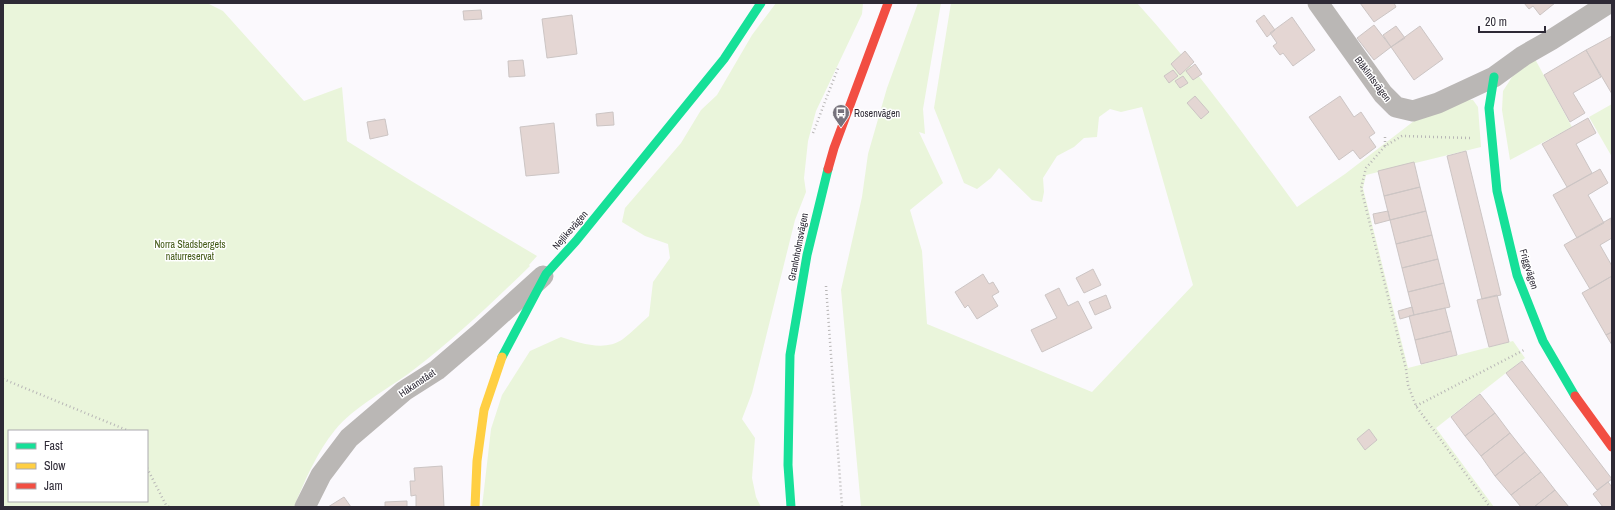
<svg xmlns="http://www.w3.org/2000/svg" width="1615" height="510" viewBox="0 0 1615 510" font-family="'Archivo Narrow',sans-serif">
<rect width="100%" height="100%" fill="#fbf9fd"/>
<path fill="#eaf5db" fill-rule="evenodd" d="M 3,3 L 207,3 L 223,11 L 304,101 L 342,87 L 347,141 L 413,182 L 537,256 L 529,265 L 530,266 C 492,303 454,339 412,371 C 388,389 354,407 335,430 C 317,452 305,480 294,507 L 3,507 ZM 9,431 L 147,431 L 147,501 L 9,501 Z
M 776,3 L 863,3 L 862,14 L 816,111 L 808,141 L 804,178 L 806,192 L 795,220 L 752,393 L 742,419 L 755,438 L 752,478 L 756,497 L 761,507 L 482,507 L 491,429 L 502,395 L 530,351 L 561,337 C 580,343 605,352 623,339 C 632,332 641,323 649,316 L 653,282 L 670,258 L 668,244 L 645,236 L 622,222 L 625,208 L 681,143 L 701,110 L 717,95 L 752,35 Z
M 918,3 L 941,3 L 923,109 L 925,134 L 919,132 L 943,183 L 910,210 L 922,251 L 927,324 L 1092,392 L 1193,285 L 1142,107 L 1121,112 L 1110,109 L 1099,117 L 1097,137 L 1084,138 L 1074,147 L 1057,156 L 1043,178 L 1044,192 L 1042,202 L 1032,200 L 999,168 L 991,178 L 977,189 L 964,183 L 934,108 L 951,3 L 1137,3 C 1195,67 1246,137 1297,207 L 1345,174 L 1414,121 L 1460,99 L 1473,100 L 1478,107 L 1481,147 L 1366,175 L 1363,188 L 1408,368 L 1513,341 L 1525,358 L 1436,428 L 1494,507 L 861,507 L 841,290 L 862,197 L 868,154 L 887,88 Z
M 1535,59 L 1572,127 L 1510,160 L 1502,110 L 1503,91 L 1512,77 Z
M 1612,104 L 1612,157 L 1589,117 Z"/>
<path fill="#e4d6d3" stroke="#ccc5c4" d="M 1360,3 L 1394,3 L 1396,7 L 1374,22 Z
M 1524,3 L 1555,3 L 1540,15 L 1533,6 L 1529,9 Z
M 481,10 L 482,19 L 464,20 L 463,11 Z
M 572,15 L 577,54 L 547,58 L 542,19 Z
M 1264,15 L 1275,30 L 1267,37 L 1256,21 Z
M 1292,17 L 1315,50 L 1293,66 L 1283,53 L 1280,55 L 1273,46 L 1277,43 L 1270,33 Z
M 1374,25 L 1391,47 L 1374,60 L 1357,38 Z
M 1396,26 L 1405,38 L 1391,47 L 1383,35 Z
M 1420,26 L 1443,59 L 1414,80 L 1391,47 Z
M 1612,36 L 1612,94 L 1586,50 Z
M 1586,50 L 1601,77 L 1573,93 L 1585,113 L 1570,122 L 1544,75 Z
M 1185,51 L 1194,62 L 1180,75 L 1171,64 Z
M 523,60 L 525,76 L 509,77 L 508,61 Z
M 1195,64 L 1202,74 L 1193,80 L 1186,71 Z
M 1173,70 L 1178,76 L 1169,83 L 1164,76 Z
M 1183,76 L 1188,83 L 1180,88 L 1175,81 Z
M 1195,96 L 1209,112 L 1201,119 L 1187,103 Z
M 1340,96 L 1354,117 L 1361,112 L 1375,133 L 1369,137 L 1376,147 L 1360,159 L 1353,150 L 1339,160 L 1309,117 Z
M 613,112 L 614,125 L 597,126 L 596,114 Z
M 1588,118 L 1596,133 L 1576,144 L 1592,173 L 1567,187 L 1542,144 Z
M 385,119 L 388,135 L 370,139 L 367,122 Z
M 554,123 L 559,173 L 526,176 L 520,127 Z
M 1466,151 L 1501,295 L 1482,299 L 1447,156 Z
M 1414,162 L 1420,187 L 1384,196 L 1378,171 Z
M 1600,169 L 1608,183 L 1588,195 L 1604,223 L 1577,238 L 1553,195 Z
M 1420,187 L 1426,211 L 1390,220 L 1384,196 Z
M 1388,211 L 1390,220 L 1375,224 L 1373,214 Z
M 1426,211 L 1432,235 L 1396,244 L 1390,220 Z
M 1611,218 L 1612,238 L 1600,245 L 1612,266 L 1612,276 L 1590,289 L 1564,245 Z
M 1432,235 L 1438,259 L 1402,268 L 1396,244 Z
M 1438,259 L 1444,283 L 1408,292 L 1402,268 Z
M 1093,269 L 1101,285 L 1084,293 L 1076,278 Z
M 983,274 L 989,284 L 993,282 L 999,292 L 992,296 L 998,306 L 977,319 L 968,305 L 965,308 L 955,292 Z
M 1612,276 L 1612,332 L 1606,335 L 1582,293 Z
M 1444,283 L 1450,307 L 1414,315 L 1408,292 Z
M 1059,288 L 1068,306 L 1078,301 L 1092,328 L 1042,352 L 1031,330 L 1057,318 L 1045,295 Z
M 1106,295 L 1111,308 L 1095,315 L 1089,302 Z
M 1497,295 L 1509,342 L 1489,347 L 1477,300 Z
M 1412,307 L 1414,315 L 1400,319 L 1398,311 Z
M 1445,308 L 1451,331 L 1415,340 L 1409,316 Z
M 1451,331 L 1457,355 L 1421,364 L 1415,340 Z
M 1612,332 L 1612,345 L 1606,335 Z
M 1522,361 L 1612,479 L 1597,490 L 1506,373 Z
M 1480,394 L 1495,413 L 1465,436 L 1451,417 Z
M 1495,413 L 1510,433 L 1481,456 L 1465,436 Z
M 1369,429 L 1377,440 L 1365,450 L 1357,439 Z
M 1510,433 L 1525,452 L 1495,476 L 1481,456 Z
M 1525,452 L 1541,472 L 1511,495 L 1495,476 Z
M 442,466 L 444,507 L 416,507 L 416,495 L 411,496 L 410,481 L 415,481 L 414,468 Z
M 1541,472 L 1555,490 L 1534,507 L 1521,507 L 1511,495 Z
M 1608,482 L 1612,487 L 1612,507 L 1603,507 L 1593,494 Z
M 1555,490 L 1569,507 L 1534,507 Z
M 344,497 L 351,507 L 328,507 Z
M 407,501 L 407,507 L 385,507 L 385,502 Z"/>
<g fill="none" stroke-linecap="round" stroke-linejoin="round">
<path stroke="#b8b6b6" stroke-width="2.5" stroke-dasharray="1 3" stroke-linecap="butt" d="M 813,133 L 838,68
M 1470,138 L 1402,136 L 1385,146 L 1366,168 L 1361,188 L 1406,369 L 1408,385 L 1416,406 L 1490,507
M 1385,146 L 1385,135
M 826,286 L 842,507
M 3,379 L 129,431
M 1416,406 L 1524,350
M 147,468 L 166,505 L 169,507"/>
<path stroke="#bab7b5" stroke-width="21" d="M 1318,3 L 1383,94 L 1396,107 L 1413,111 L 1438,103 L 1494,77 L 1523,56 L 1551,40 L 1609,3
M 305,507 L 321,475 L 349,438 L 404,391 L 437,370 L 479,334 L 543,276"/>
<path stroke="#16e098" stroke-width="9" d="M 1494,77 L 1489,108 L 1497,191 L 1517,275 L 1543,341 L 1575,396
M 502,357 L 546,274 L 576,241 L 724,59 L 761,3
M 791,507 L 788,465 L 790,355 L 807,255 L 828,169"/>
<path stroke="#ffcf43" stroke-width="9" d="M 475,507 L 477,461 L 484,410 L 502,357"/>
<path stroke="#f24e42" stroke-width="9" d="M 828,169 L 834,148 L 888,3
M 1575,396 L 1612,447"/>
</g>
<defs>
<symbol id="bus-pin" viewBox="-11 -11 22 30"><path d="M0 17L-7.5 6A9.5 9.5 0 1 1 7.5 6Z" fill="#76727c" stroke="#fff"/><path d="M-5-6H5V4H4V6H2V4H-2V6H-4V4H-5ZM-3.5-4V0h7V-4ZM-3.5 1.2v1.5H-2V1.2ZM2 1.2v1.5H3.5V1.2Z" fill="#fff"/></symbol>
</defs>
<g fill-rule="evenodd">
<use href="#bus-pin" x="831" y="103" width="20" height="27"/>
</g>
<g text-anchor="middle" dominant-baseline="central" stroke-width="3" stroke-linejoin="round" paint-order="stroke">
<g font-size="10" fill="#2e2a36" stroke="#fff">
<text transform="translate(1373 79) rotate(53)">Blåklintsvägen</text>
<text transform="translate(570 230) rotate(-49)">Nejlikevägen</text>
<text transform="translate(798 247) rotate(-79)">Granloholmsvägen</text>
<text transform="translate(1529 269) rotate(73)">Friggvägen</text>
<text transform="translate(417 383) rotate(-34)">Håkanstået</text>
</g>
<g font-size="10" fill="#2e2a36" stroke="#fff" text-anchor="start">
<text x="854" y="113">Rosenvägen</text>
</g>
<g font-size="10" fill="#415814" stroke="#fff">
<text x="190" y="244">Norra Stadsbergets<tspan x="190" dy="12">naturreservat</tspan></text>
</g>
</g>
<rect width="1615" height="510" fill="none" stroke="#2e2a36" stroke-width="8"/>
<rect x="8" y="430" width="140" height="72" fill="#ffffff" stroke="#abaaaf"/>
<rect x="16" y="443" width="20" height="6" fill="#16e098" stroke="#abaaaf"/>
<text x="44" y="450" font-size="12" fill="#2e2a36">Fast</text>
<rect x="16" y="463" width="20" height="6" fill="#ffcf43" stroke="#abaaaf"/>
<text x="44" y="470" font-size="12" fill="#2e2a36">Slow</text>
<rect x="16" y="483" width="20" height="6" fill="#f24e42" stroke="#abaaaf"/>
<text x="44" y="490" font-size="12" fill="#2e2a36">Jam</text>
<path d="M1479 26v6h66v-6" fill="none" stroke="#2e2a36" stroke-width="2"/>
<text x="1485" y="26" font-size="12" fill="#2e2a36" stroke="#ffffff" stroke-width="3" paint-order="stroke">20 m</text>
</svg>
